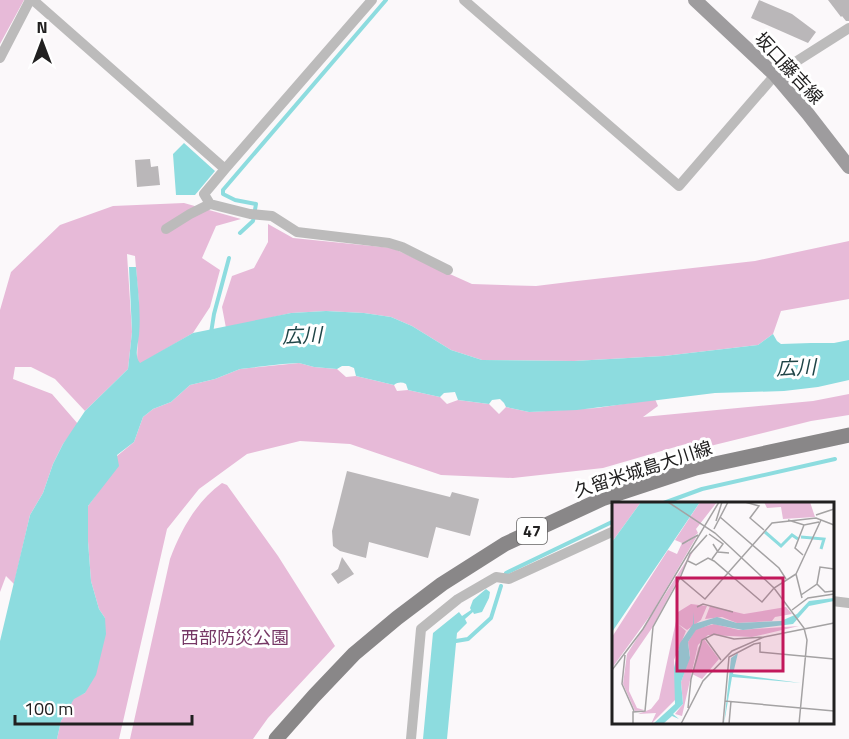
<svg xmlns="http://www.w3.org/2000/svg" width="849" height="739" viewBox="0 0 849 739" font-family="'Titillium Web','Noto Sans JP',sans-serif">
<rect width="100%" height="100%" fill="#fbf8fa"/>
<path fill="#e7bad8" d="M 0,0 L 24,0 L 0,44 Z
M 184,203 L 241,219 L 216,226 L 202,258 L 220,270 L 210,307 L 193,333 L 140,364 L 137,361 L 139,304 L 135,256 L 127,254 L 132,332 L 128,369 L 85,411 L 55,379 L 31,367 L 15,367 L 13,379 L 52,394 L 78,424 L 63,444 L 53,464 L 43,493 L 30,515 L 14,584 L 6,576 L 0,592 L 0,310 L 11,272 L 60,225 L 113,206 Z
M 268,224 L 293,238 L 392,248 L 472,284 L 536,286 L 577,281 L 755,261 L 849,241 L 849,299 L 781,311 L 773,334 L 758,345 L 664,356 L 574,361 L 482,360 L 451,350 L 412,326 L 391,317 L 364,313 L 326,311 L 291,313 L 226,328 L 222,307 L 232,276 L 254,268 L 268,242 Z
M 299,363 L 314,367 L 337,369 L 346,377 L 356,376 L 394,385 L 397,391 L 408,390 L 440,397 L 447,404 L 458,400 L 489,404 L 499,414 L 506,407 L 529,412 L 597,408 L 655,399 L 658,406 L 643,417 L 813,401 L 849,394 L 849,415 L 811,421 L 702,448 L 689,443 L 603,468 L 513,478 L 441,475 L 350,444 L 300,441 L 247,454 L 199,489 L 167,529 L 119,739 L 57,739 L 61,721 L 74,698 L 85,693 L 105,618 L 99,609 L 91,581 L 88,541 L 88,506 L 99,491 L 117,456 L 134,442 L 143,417 L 153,409 L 171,402 L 190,385 L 215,379 L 240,369 Z
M 222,483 L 227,485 L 278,556 L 335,646 L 268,718 L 253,739 L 130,739 L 170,559 C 181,530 196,502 222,483 Z"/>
<path fill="#8ddcdf" d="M 184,143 L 215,171 L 195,195 L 176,195 L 173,154 Z
M 129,267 L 136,267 C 138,290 141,313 139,335 C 138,345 134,356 140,363 L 193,333 L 291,313 L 326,311 L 364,313 L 391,317 L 412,326 L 451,350 L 482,360 L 574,361 L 664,356 L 758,345 L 773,334 L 777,341 L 781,344 L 811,343 L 834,343 L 849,340 L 849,380 L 818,387 L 784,391 L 715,393 L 577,410 L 529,412 L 506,407 L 504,403 L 500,399 L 492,400 L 489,404 L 458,400 L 455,392 L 444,393 L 440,397 L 408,390 L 406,384 C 402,382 398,382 394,385 L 356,376 L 354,368 L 349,366 L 342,366 L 337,369 L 314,367 L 299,363 L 283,364 L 240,369 L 215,379 L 190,385 L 171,402 L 153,409 L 143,417 L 134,442 L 117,455 L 119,466 L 88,506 L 88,541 L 91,581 L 99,609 L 105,618 L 106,634 L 96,675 L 85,693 L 74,699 L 61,721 L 57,739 L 0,739 L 0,641 L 30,515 L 43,493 L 53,464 L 63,444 L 85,411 L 128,369 L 132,332 Z
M 486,589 L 490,592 L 489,598 L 482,612 L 474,614 L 473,612 L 465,619 L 467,623 L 457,633 L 447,739 L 423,739 L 433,633 L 459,612 L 462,616 L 471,610 L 470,608 L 473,600 Z"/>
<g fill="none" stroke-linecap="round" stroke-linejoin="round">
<path stroke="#8ddcdf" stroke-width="4" d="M 240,233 L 253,221 L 256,204 L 235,200 L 223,194 L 223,190 L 386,0
M 211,333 L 214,314 L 229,258
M 661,504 L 702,489 L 835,459
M 506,573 L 614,521
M 456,641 L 468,639 L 491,618 L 501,586"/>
</g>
<path fill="#bab7b9" d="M 759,0 L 792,14 L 816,32 L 808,43 L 751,18 Z
M 828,0 L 849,0 L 849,21 L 846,21 L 842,16 L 841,17 Z
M 150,159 L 151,167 L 158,166 L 160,185 L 137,187 L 135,160 Z
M 347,471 L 450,497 L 452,492 L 479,499 L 470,536 L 436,527 L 428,558 L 369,542 L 366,558 L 340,551 L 333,546 L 332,531 Z
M 342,557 L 354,574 L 338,584 L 331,574 L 338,569 Z"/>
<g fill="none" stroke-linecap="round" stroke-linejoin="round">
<path stroke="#bcbbbb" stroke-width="10" d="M 33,0 L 225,169 L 372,0
M 464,0 L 679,186 L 775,75 L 849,28
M 0,58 L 30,0
M 210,204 L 204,194 L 225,169
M 166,229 L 190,214 L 210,204 L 250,214 L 272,216 L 297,232 L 389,243 L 402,247 L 448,270
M 832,601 L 849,603
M 411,739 L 421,629 L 458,599 L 496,577 L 509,579 L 614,531"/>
<path stroke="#9e9c9e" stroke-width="14" d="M 695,0 L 775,75 L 808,114 L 849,167"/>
<path stroke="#898788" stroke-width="15" d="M 276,739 L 314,696 L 354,654 L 397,618 L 442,584 L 505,544 L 602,499 L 696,468 L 849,435"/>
</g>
<g text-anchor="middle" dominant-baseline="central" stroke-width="6" stroke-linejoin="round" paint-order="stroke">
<rect fill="#fff" stroke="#646363" stroke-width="1.5" x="517" y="518" width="30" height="26" rx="4.5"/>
<g font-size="16" font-weight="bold" fill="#212020">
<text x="532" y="531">47</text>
</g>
<g font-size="18" fill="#212020" stroke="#fff">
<text transform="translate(789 68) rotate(47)">坂口藤吉線</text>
<text transform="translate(643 469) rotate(-18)">久留米城島大川線</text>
</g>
<g font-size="18" fill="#763765" stroke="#fff">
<text x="235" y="637">西部防災公園</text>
</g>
<g font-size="20" font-style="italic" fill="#1f4547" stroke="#fff">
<text transform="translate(302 335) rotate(-2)">広川</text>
<text transform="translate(796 367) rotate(-2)">広川</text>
</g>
</g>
<g transform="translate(612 502)">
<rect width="222" height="222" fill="#fbf8fa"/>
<path d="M 0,0 L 29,0 L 0,40 ZM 88,0 L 105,0 L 84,27 L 86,31 L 74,41 L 85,34 L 40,111 L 0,166 L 0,135 L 56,48 L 65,52 L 70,41 L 63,38 ZM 152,0 L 198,0 L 203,15 L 171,17 L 169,5 L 155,6 ZM 85,42 L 40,126 L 18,158 L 17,189 L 25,206 L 32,208 L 23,209 L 11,182 L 15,152 ZM 79,102 L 95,104 L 89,118 L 75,128 L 66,122 L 74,129 L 62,158 L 64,197 L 39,222 L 44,211 L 26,212 L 39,207 L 47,197 L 66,110 ZM 98,104 L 132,112 L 174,105 L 180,112 L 163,115 L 160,119 L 125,121 L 110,115 L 93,117 ZM 102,122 L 127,128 L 187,124 L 140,135 L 96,133 L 86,143 L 70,214 L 63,212 L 71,202 L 69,180 L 78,154 L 76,140 L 84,127 ZM 92,137 L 107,157 L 90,177 L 80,172 L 86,146 Z" fill="#e7bad8"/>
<path d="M 29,0 L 88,0 L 0,130 L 0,40 ZM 222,96 L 222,99 L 197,104 L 181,122 L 131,128 L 100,122 L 84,128 L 76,140 L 78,156 L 69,180 L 71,202 L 61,212 L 67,217 L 60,214 L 51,222 L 41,222 L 63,202 L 62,166 L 68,141 L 81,122 L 81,110 L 82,122 L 105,115 L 125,121 L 169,119 L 185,112 L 197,99 ZM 126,151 L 121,172 L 189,181 L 120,175 L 112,222 L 119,156 Z" fill="#8ddcdf"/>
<path fill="none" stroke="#8ddcdf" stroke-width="3" d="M 153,30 L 169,44 L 180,33 L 186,37M 189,35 L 212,37 L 209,47"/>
<path fill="none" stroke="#a4a2a3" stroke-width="1.5" d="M 56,0 L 103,31 L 162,86 L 192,126 L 195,138 L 187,222M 133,0 L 147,4 L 138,16 L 152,28M 204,13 L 222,7M 108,15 L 167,66 L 174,77M 176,18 L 192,23 L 207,20M 104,19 L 110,0M 102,27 L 116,0M 97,32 L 111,42 L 100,57M 70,42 L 86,33M 101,42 L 106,50 L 117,51M 191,53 L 183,46 L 192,23M 76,59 L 84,63 L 96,56 L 102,59 L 150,100 L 162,86 L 184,72M 68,76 L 78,52 L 95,33M 205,82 L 213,90 L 222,89M 189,93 L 205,82 L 208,65 L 222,67M 190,96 L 184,72 L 209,18M 85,105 L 91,102 L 121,110M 180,108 L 196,96 L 222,92M 93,136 L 109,158M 13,153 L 10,182 L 22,209M 0,168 L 31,127 L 107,0M 113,199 L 117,155 L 142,142 L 148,141 L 148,150 L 222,157M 76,206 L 79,177 L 90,138 L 102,132 L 122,137 L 152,135M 21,222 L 21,210 L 33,209 L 41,125 L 68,76 L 93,97 L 160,21 L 204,16 L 222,23M 69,222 L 91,179 L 120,149 L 152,135 L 222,121M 111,222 L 113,199 L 222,209M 117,222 L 119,199"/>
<path fill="#c2185b" fill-opacity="0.15" stroke="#c2185b" stroke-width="3" d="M 65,76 L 171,76 L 171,169 L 65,169 Z"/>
<rect width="222" height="222" fill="none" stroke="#212020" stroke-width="3"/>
</g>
<g transform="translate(42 42)" stroke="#ffffff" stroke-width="4.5" paint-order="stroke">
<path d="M0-4.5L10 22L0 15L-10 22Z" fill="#212020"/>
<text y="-9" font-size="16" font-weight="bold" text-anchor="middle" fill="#212020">N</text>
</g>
<path d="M15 715v9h177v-9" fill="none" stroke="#212020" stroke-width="3"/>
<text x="24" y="715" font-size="18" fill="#212020" stroke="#ffffff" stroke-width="4.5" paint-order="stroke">100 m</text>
</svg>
